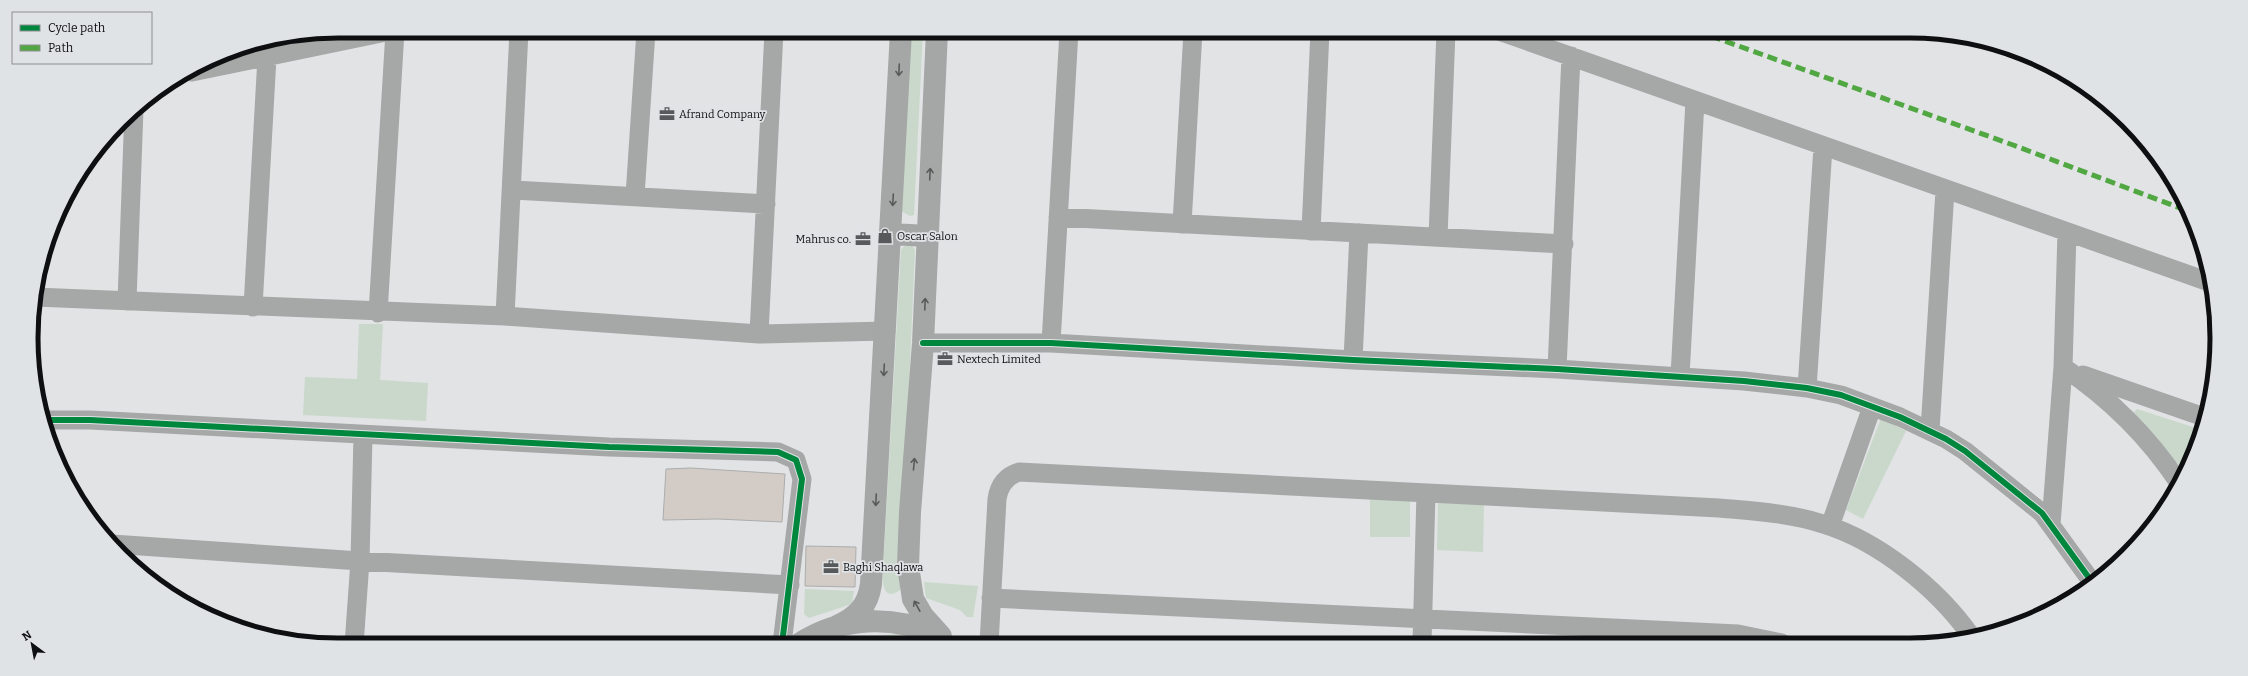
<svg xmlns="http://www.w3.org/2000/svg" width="2248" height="676" viewBox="0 0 2248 676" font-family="Bitter,serif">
<rect width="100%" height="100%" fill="#e1e3e5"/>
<path fill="#cad8cb" d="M 910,31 L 923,31 L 914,215 L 910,216 L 901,211 Z
M 905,245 L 912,245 L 915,250 L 900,590 C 876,607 884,563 884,552 L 901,250 Z
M 359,324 L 383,324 L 380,380 L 428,383 L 426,421 L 303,415 L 305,377 L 357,379 Z
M 2137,409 L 2199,429 L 2184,471 L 2137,417 L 2134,412 Z
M 1881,418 L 1906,431 L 1863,519 L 1846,510 Z
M 1370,498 L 1410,498 L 1410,537 L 1370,537 Z
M 1438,503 L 1484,504 L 1483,552 L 1437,550 Z
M 924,582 L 978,586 L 973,617 L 967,617 L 960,610 L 926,598 Z
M 805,589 L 854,591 L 852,604 L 809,618 L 804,614 Z
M 899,634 L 938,644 L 838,644 L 857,636 Z"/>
<path fill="#d3ccc6" stroke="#acadad" d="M 691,468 L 785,474 L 782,522 L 718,519 L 663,520 L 666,469 Z
M 806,546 L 856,547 L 855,587 L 805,586 Z"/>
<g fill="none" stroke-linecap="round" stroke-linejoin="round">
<path stroke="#a6a7a7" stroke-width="19" d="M 1499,31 L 2212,283
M 192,72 L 391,31
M 513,190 L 766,204
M 635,196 L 646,31
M 1058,217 L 1564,244
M 1182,224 L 1193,31
M 1311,231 L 1320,31
M 1438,237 L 1446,31
M 35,297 L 505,316 L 759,334 L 886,331
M 127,301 L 134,109
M 253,307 L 267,57
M 378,313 L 395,31
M 505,316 L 519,31
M 759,334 L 774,31
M 923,343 L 1051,343 L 1353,360 L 1557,369 L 1744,381 L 1807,388 L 1841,395 L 1900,417 L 1946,439 L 1965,451 L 2042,513 L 2092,582
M 1051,343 L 1069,31
M 1353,360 L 1359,233
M 2063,367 C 2109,398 2148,436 2179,483
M 1557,369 L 1571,56
M 2083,375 L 2204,417
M 1680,376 L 1695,101
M 1807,388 L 1823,147
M 42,420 L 90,420 L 609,447 L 778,452 L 796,460 L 802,479 L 782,644
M 1930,430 L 1945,190
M 2051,524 L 2063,367 L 2067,232
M 1830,526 L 1872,407
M 112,544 L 360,561 L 790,585
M 991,598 L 1738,634 L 1782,643
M 1422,643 L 1426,493
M 989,644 L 997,499 C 999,485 1006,476 1019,472 L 1719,508 C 1753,511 1790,513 1823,524 C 1879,541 1938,589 1971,636
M 354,645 L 360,561 L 363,435"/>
<path stroke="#a5a6a6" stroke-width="22" d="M 937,31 L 923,343 L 910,512 L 908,566 L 913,599 L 923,616 L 941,636
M 892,234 L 927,236
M 837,626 C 857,617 868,606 871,584 L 901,31
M 799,644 C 842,616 892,615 939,635"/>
<path stroke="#51a842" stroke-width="5" stroke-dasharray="10 5" stroke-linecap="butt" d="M 1697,31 L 2013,145 L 2188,211"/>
<defs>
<path id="cycleway" d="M 923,343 L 1051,343 L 1353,360 L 1557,369 L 1744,381 L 1807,388 L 1841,395 L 1900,417 L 1946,439 L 1965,451 L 2042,513 L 2092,582
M 42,420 L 90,420 L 609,447 L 778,452 L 796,460 L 802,479 L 782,644"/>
</defs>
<use href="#cycleway" stroke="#e0e3e6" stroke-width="8"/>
<use href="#cycleway" stroke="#00873e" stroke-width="6"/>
</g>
<defs><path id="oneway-shaft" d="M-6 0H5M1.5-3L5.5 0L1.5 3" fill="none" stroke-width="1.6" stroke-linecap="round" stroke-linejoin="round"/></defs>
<g stroke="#5a5a5b">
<use href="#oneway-shaft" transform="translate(899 70) rotate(93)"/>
<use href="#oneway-shaft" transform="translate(930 174) rotate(-87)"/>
<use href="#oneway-shaft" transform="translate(893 200) rotate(93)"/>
<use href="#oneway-shaft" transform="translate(925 304) rotate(-88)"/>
<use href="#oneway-shaft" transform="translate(884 370) rotate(93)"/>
<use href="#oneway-shaft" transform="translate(914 464) rotate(-85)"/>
<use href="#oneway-shaft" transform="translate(876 500) rotate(93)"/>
<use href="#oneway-shaft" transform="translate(917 606) rotate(-119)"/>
</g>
<defs>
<symbol id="office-bare" viewBox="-9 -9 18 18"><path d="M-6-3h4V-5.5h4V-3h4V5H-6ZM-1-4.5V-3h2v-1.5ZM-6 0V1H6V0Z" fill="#58595b" stroke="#e0e3e6" stroke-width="2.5" paint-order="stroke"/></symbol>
<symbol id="shop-bare" viewBox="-9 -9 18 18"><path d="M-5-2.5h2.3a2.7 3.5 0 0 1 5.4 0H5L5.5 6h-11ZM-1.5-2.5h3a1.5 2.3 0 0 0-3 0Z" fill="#58595b" stroke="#e0e3e6" stroke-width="2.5" paint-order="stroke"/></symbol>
</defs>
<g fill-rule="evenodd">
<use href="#office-bare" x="656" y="103" width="22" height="22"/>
<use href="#shop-bare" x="874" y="225" width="22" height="22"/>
<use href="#office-bare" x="852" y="228" width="22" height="22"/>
<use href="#office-bare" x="934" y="348" width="22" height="22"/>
<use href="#office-bare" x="820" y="556" width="22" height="22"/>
</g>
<g text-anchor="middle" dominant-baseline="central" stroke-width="3.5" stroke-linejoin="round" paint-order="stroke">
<g font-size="11" fill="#0e0f10" stroke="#e0e3e6" text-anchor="start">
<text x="679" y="114">Afrand Company</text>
<text x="897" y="236">Oscar Salon</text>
<text x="851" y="239" text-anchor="end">Mahrus co.</text>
<text x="957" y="359">Nextech Limited</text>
<text x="843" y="567">Baghi Shaqlawa</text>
</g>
</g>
<path d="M0 0H2248V676H0ZM338 38H1910A300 300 0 0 1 2210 338V338A300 300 0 0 1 1910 638H338A300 300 0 0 1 38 338V338A300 300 0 0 1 338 38Z" fill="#e0e3e6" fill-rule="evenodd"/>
<path fill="none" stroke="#0e0f10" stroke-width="5" d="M338 38H1910A300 300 0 0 1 2210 338V338A300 300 0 0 1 1910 638H338A300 300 0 0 1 38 338V338A300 300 0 0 1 338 38Z"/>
<rect x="12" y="12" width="140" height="52" fill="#e0e3e6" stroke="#8c8e90"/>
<rect x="20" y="25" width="20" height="6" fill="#00873e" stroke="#8c8e90"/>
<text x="48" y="32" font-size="12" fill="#0e0f10">Cycle path</text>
<rect x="20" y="45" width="20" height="6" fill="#51a842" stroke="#8c8e90"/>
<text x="48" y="52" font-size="12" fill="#0e0f10">Path</text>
<g transform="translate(32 644) rotate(328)" stroke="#e0e3e6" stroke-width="3" paint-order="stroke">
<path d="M0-3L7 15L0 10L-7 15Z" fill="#0e0f10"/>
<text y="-6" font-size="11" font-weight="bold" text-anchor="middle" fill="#0e0f10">N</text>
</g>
</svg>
